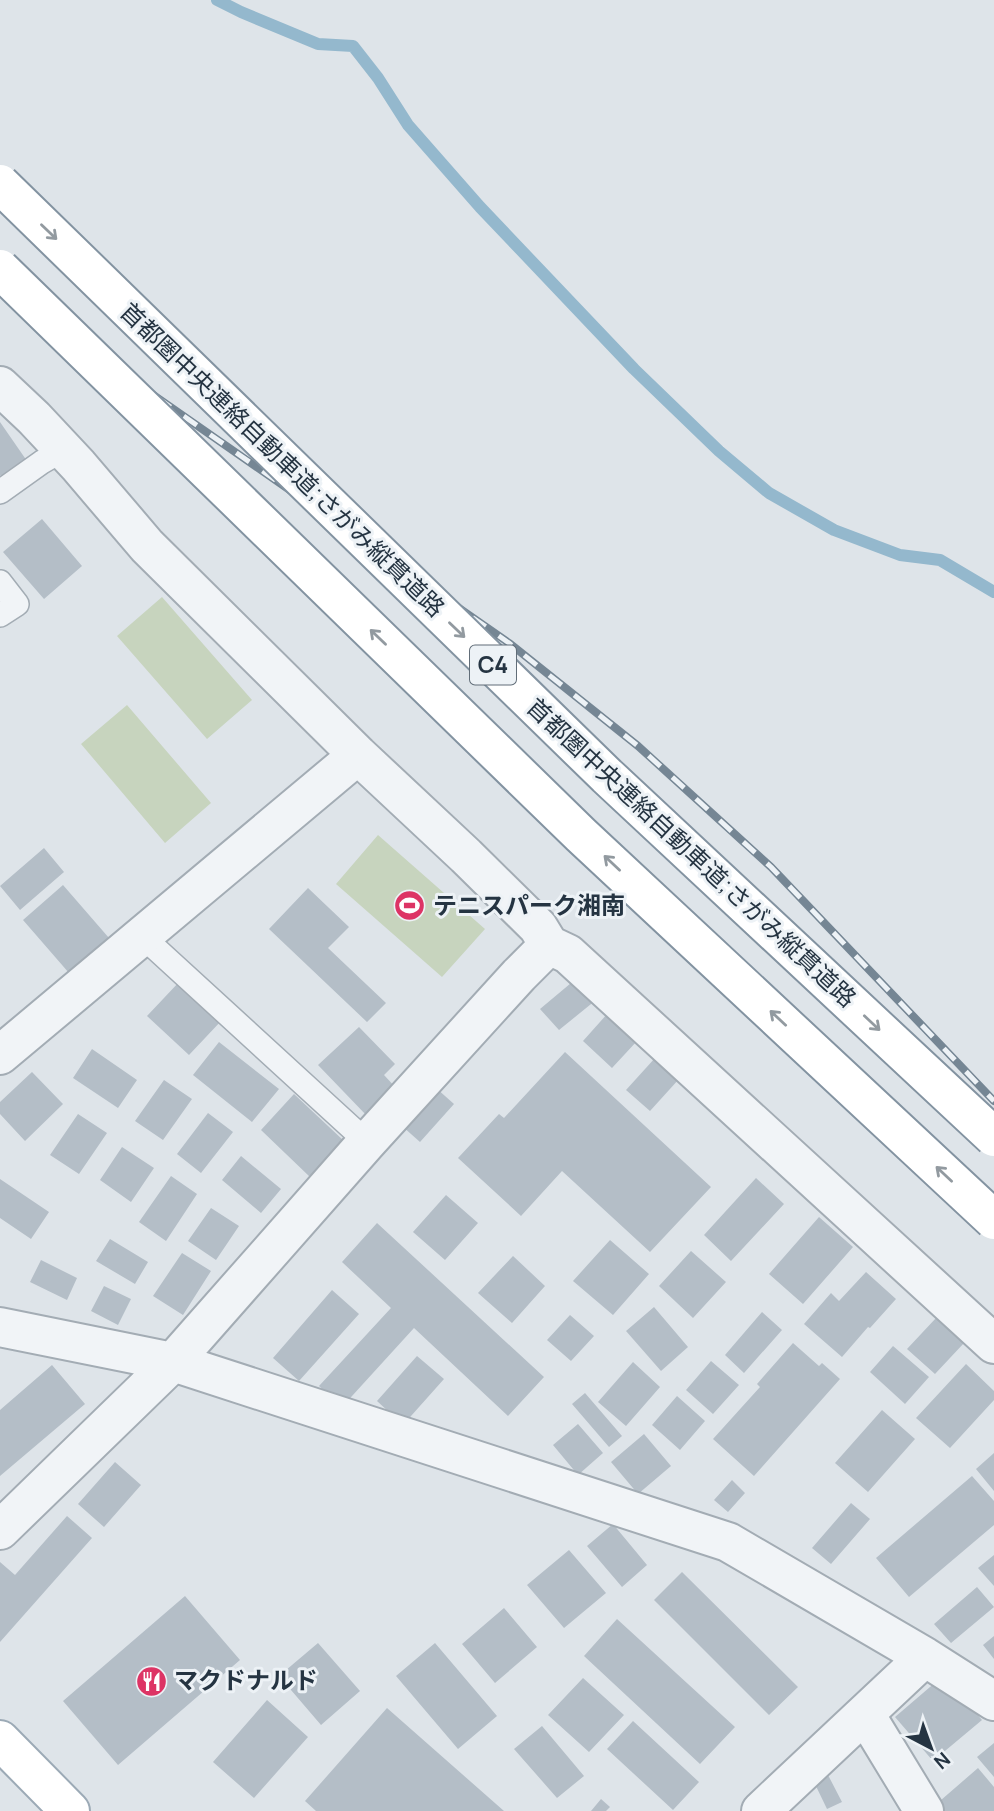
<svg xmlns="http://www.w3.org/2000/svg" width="994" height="1811" font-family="Manrope,'Noto Sans JP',sans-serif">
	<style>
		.green { fill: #c7d4be }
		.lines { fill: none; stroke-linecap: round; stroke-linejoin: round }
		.stream { stroke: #94b8cd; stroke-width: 12 }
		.building { fill: #b4bec7 }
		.lane-casing { stroke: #a3acb4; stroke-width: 26 }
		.street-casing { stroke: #a3acb4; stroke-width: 42 }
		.primary-casing { stroke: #9caab6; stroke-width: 42 }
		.lane { stroke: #f1f4f7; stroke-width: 23 }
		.street { stroke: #f1f4f7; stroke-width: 38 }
		.primary { stroke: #fff; stroke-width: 38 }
		.rail-casing { stroke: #758694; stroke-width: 8 }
		.rail { stroke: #edf2f6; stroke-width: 5; stroke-dasharray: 16; stroke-linecap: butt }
		.highway-bridge-casing { stroke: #8393a1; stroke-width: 42; stroke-linecap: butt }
		.highway-bridge { stroke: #fff; stroke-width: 38 }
		.oneway { stroke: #929aa0 }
		.labels { text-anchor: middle; stroke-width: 6; stroke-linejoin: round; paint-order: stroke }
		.shield { fill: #edf2f6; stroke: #616d78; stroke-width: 2 }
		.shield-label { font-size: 23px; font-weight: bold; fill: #253442 }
		.street-label { font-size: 24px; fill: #253442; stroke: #edf2f6 }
		.poi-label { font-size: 24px; font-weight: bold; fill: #253442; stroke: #edf2f6; text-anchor: start }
	</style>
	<rect width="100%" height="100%" fill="#dee4e9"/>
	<!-- green -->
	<path class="green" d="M162 597 252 700 207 739 117 636Z
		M127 705 211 803 165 843 81 744Z
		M378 835 485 929 442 977 336 884Z"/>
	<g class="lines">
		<!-- stream -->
		<path class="stream" d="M217 0 241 12 318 44 353 46 378 78 408 125 480 207 634 369 719 451 769 493 834 530 900 555 940 560 994 592"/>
	</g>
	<!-- building -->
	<path class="building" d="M0 422 27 461 3 479 0 475Z
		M42 519 82 566 44 599 3 552Z
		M44 848 64 872 20 910 0 886Z
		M63 885 109 938 69 973 23 920Z
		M308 888 349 927 328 948 386 1003 367 1022 269 929Z
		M577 978 596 1000 559 1030 540 1009Z
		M180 981 222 1020 189 1055 147 1016Z
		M608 1013 637 1041 612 1068 583 1041Z
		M359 1027 395 1064 384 1075 397 1089 368 1117 318 1065Z
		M219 1042 279 1089 252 1122 193 1075Z
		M92 1049 137 1080 118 1108 73 1078Z
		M565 1052 711 1187 650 1252 562 1171 521 1216 458 1158 499 1114 504 1118Z
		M655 1058 679 1079 650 1111 626 1090Z
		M32 1072 63 1104 25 1141 0 1114V1102Z
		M164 1080 192 1099 163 1140 135 1121Z
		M436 1088 454 1104 420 1142 402 1126Z
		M294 1094 344 1141 310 1177 261 1130Z
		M208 1113 233 1132 201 1173 177 1154Z
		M78 1114 107 1133 79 1174 50 1155Z
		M122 1147 154 1168 131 1202 100 1180Z
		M241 1156 281 1189 261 1213 222 1180Z
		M171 1176 197 1194 166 1241 139 1222Z
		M756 1178 784 1204 731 1261 704 1235Z
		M0 1179 49 1212 31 1239 0 1218Z
		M446 1195 478 1223 445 1260 413 1232Z
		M211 1208 239 1226 216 1260 188 1241Z
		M819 1217 853 1247 803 1304 769 1274Z
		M377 1223 544 1377 508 1416 414 1328 342 1407 319 1386 391 1308 342 1262Z
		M110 1239 148 1262 135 1284 96 1261Z
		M610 1240 649 1274 613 1315 573 1281Z
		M691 1251 726 1282 693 1318 659 1286Z
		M182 1253 211 1271 183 1315 153 1296Z
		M513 1256 545 1286 512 1323 478 1293Z
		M41 1260 77 1278 67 1300 30 1282Z
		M866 1272 896 1299 870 1328 868 1327 842 1357 804 1324 831 1293 839 1301Z
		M104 1286 131 1299 118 1325 91 1311Z
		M332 1290 359 1314 299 1381 273 1358Z
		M654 1307 688 1347 661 1371 626 1331Z
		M762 1312 782 1330 744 1373 725 1355Z
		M570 1315 594 1336 571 1361 547 1340Z
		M936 1318 964 1343 935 1374 907 1349Z
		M793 1343 819 1366 822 1363 840 1379 754 1476 713 1439 760 1387 757 1384Z
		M893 1346 929 1377 905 1404 870 1372Z
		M417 1356 444 1379 403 1425 377 1401Z
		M711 1361 739 1385 713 1414 686 1390Z
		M633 1362 660 1387 626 1426 598 1402Z
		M966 1364 994 1391V1400L950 1448 916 1418Z
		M52 1365 85 1404 0 1476V1410Z
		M585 1393 622 1436 609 1447 572 1404Z
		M677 1396 705 1421 680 1450 652 1425Z
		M882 1410 915 1439 868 1492 835 1463Z
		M578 1424 603 1453 578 1475 553 1445Z
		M644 1434 671 1466 638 1494 611 1462Z
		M994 1453V1491L976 1469Z
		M115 1462 141 1485 104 1527 78 1504Z
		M972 1476 994 1501V1525L909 1597 876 1558Z
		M732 1480 745 1493 728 1512 714 1500Z
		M851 1503 870 1519 831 1564 812 1548Z
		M67 1516 92 1538 0 1642V1562L15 1575Z
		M613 1524 647 1565 622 1587 587 1546Z
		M569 1550 606 1593 564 1628 527 1585Z
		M994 1555V1586L978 1568Z
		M682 1572 798 1687 769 1715 654 1600Z
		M977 1587 994 1607 951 1643 934 1624Z
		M185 1596 240 1660 118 1765 63 1701Z
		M504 1608 537 1647 495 1683 462 1644Z
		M617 1619 735 1727 700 1764 584 1656Z
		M994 1636V1659L983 1645Z
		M318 1643 360 1691 321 1725 279 1676Z
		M435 1643 497 1716 458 1749 396 1676Z
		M944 1675 982 1720 933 1761 895 1717Z
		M583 1678 624 1715 589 1752 548 1715Z
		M267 1700 308 1737 254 1798 213 1762Z
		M387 1708 504 1811H316L305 1801Z
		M633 1721 699 1782 673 1810 607 1749Z
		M542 1726 584 1776 557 1798 514 1749Z
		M994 1743V1777L977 1757Z
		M978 1768 994 1787V1811H936L933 1807Z
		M828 1775 842 1802 827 1809 814 1782Z
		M601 1799 610 1807 606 1811H591Z"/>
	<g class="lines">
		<defs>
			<path id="lane" d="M0 492 42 462 63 450
				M0 582 17 604 0 615
				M142 936 367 1142"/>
			<path id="street" d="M0 386 34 418 78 465 147 546 358 755 466 856 538 927 549 945
				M0 1055 358 755
				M0 1327 173 1362 728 1542 925 1657 994 1701
				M0 1530 173 1362 367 1142 519 975 549 945 568 954 994 1344
				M865 1714 924 1811
				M761 1811 925 1657"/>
			<path id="primary" d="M0 1740 70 1811"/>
		</defs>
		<!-- lane casing -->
		<use href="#lane" class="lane-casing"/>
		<!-- street casing -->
		<use href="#street" class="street-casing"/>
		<!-- primary casing -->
		<use href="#primary" class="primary-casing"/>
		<!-- lane -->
		<use href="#lane" class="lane"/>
		<!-- street -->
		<use href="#street" class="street"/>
		<!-- primary -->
		<use href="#primary" class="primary"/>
		<defs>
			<path id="rail" d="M0 288 509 643 638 746 771 867 994 1101"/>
		</defs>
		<!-- rail casing -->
		<use href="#rail" class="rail-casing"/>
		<!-- rail -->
		<use href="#rail" class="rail"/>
		<defs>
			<path id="highway-bridge" d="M0 184 607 776 994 1137
				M0 269 581 835 994 1220"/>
		</defs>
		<!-- highway-bridge casing -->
		<use href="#highway-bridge" class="highway-bridge-casing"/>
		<!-- highway-bridge -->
		<use href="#highway-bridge" class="highway-bridge"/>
	</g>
	<!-- one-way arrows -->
	<defs><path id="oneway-shaft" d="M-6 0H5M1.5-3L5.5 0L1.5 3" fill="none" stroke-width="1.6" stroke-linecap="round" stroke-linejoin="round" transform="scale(1.75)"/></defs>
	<g class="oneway">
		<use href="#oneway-shaft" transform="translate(49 232) rotate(44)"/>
		<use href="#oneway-shaft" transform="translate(457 630) rotate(44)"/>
		<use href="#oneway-shaft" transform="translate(378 637) rotate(-136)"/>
		<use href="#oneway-shaft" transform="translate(612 863) rotate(-137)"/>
		<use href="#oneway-shaft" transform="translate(778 1018) rotate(-137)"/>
		<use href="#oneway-shaft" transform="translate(872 1023) rotate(43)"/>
		<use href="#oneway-shaft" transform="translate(944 1174) rotate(-137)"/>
	</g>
	<!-- icons -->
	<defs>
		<symbol id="stadium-disc" viewBox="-11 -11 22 22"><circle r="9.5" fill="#dd3465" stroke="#edf2f6"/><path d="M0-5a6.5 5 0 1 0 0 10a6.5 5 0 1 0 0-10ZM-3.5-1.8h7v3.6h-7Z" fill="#fff"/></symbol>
		<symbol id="restaurant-disc" viewBox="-11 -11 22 22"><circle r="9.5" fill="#dd3465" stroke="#edf2f6"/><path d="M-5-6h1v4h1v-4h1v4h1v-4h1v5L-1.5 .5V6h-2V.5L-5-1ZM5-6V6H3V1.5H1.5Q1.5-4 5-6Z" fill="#fff"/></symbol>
	</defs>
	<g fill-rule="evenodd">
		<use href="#stadium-disc" x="392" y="888" width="35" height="35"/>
		<use href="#restaurant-disc" x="134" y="1664" width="35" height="35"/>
	</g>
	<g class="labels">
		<!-- shield labels -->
		<rect class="shield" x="470" y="645.5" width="46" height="39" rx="5"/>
		<g class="shield-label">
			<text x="493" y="673">C4</text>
		</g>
		<!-- street labels -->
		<g class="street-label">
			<text transform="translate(282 460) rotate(44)" y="8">首都圏中央連絡自動車道;さがみ縦貫道路</text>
			<text transform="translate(691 853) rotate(43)" y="8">首都圏中央連絡自動車道;さがみ縦貫道路</text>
		</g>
		<!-- poi labels -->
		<g class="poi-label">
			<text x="433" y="914">テニスパーク湘南</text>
			<text x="174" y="1689">マクドナルド</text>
		</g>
	</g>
	<!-- north arrow -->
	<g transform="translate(931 1748) rotate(139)" stroke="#edf2f6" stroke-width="5" paint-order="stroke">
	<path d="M0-5L12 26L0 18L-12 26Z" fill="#253442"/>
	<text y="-10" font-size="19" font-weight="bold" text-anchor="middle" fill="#253442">N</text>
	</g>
</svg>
